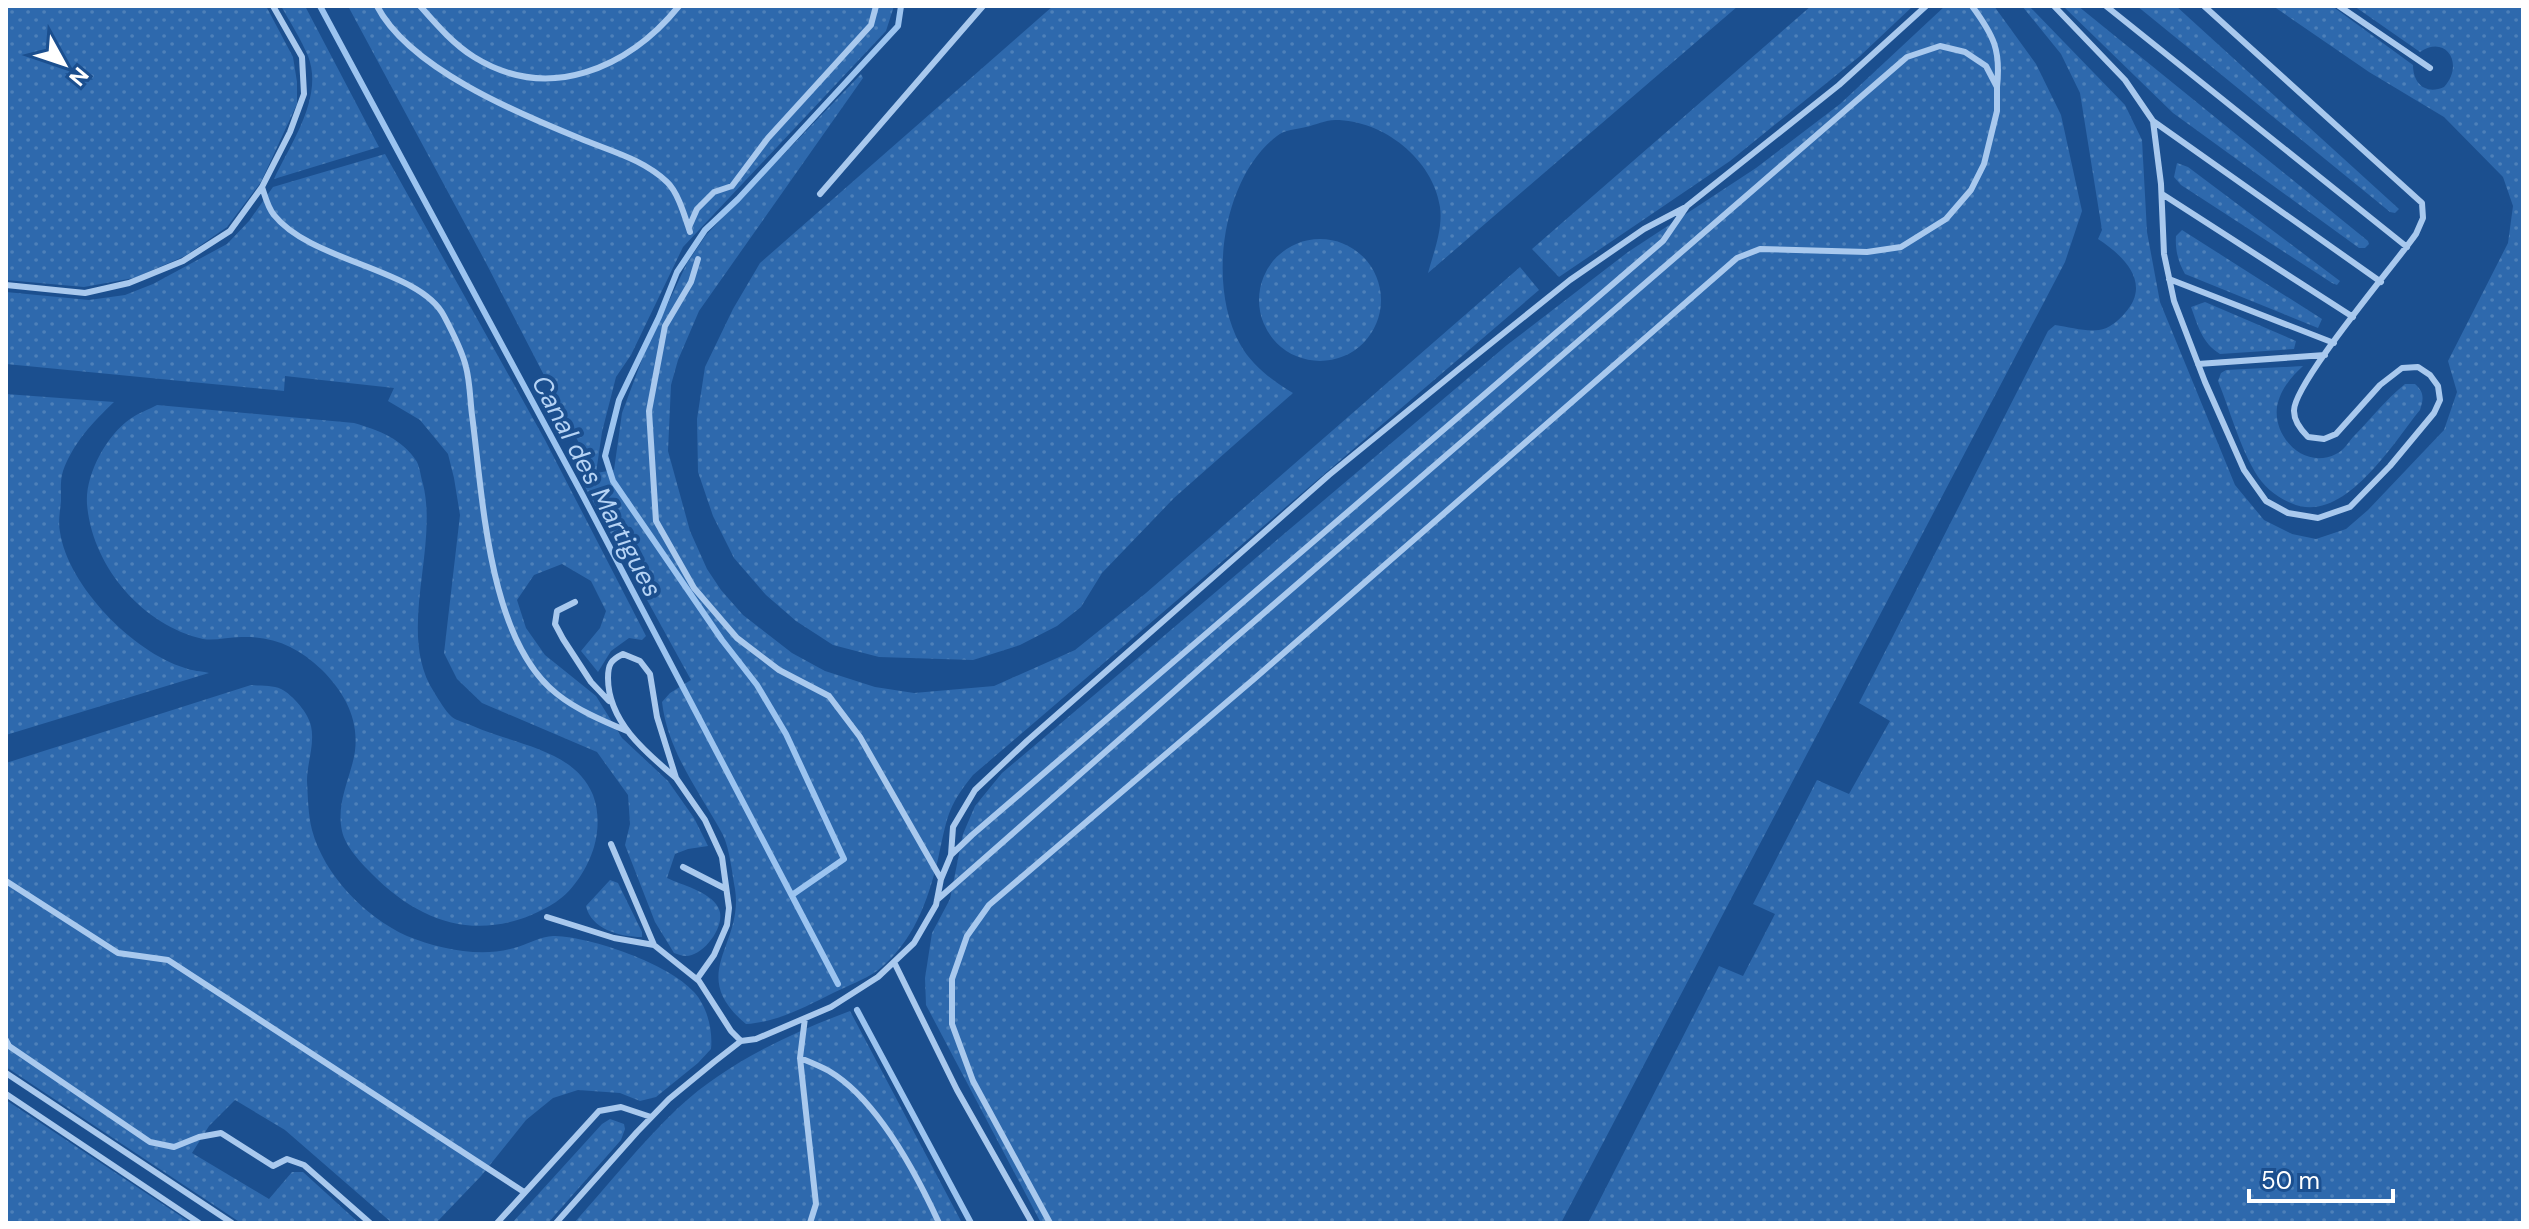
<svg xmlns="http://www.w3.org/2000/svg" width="2529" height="1229" font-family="'DM Sans',sans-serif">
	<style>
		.grass { fill: url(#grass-dots) }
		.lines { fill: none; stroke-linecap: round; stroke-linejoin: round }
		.stream { stroke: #9cc4f0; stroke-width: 6 }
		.lane { stroke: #a9c9ee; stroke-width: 6 }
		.labels { text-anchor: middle; stroke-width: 8; stroke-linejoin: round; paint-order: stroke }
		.water-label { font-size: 26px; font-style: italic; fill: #b5d3f5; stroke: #1b4f8f }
	</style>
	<defs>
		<pattern id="grass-dots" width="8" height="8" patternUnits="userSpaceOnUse" patternTransform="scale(2)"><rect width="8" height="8" fill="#2e69ad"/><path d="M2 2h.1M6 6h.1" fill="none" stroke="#4d80b9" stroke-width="1.8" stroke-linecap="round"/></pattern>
	</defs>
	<rect width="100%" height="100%" fill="#1b4f8f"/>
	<!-- grass -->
	<path class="grass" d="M6 6H266L293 57 297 82V104L261 182 227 227 185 256 134 278 84 287 6 280Z
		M281 6H305L379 147 274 179C291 143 324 97 308 56 301 39 290 22 281 6Z
		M348 6H894L886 31 683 247 631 355 616 377 602 432 596 473 614 470 622 413 644 354 687 263 706 235 861 74 863 78 699 311 678 360 671 385 668 451 690 531 707 569 721 590 743 615 792 653 825 671 875 687 914 693 994 686 1075 650 1146 593 1520 267 1539 290 973 775C946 808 947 820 938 859 928 901 913 943 877 971 864 980 847 986 833 993 805 1007 778 1022 746 1024 686 974 744 946 735 889 732 873 730 850 723 835 700 792 668 753 662 702L670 693 691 680 579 476 595 474 485 261Z
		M1053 6H1738L1428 273C1434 251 1443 229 1440 207 1433 159 1383 120 1335 120 1326 120 1315 125 1306 127 1297 129 1284 130 1277 136 1222 178 1207 285 1240 344 1252 366 1273 381 1293 393L1174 498 1102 573 1081 607 1057 626 1020 645 973 660 879 657 833 645 796 621 766 595 734 558 713 516 698 472 697 419 705 367 733 309 760 263Z
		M1811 6H1913L1860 56 1730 161 1559 277 1532 249Z
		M1945 6H1994L2036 64 2061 115 2082 211 2065 262 1561 1223H1041L926 1005 925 978 932 933 950 899 963 834 975 806 1002 773 1507 345 1628 252 1756 168 1840 104Z
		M2022 6H2029L2125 105 2142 140 2147 232 2160 302 2235 485 2264 520 2292 534 2316 539 2346 529 2368 510 2444 430 2457 392 2448 361 2508 243 2513 206 2503 177 2444 117 2369 72 2273 6H2332L2413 65C2413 84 2426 95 2444 87 2465 64 2446 34 2420 52L2354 6H2523V1223H1588L1719 966 1743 976 1775 914 1753 904 1817 780 1849 794 1890 721 1859 703 2048 331 2055 325C2069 327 2086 332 2099 330 2109 329 2119 320 2125 313 2152 283 2124 256 2098 239L2102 230 2080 93 2061 54Z
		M2063 6H2078L2368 241 2369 244 2365 248H2359L2173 113Z
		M2137 6H2176L2399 209 2395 213 2390 212Z
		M385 154 545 440 646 636 642 640 629 638 611 651 598 672 581 651 600 628 606 611 591 581 562 564 534 575 517 600 526 628 545 655 596 696 622 738 668 781 694 818 708 846 688 849 675 854 667 878C682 885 710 892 718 907 728 924 704 956 686 956 682 956 678 954 674 953L655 922 625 845 630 824 628 795 597 752 482 703 457 679 444 653 460 515 454 478 448 454 420 420 388 401 394 388 285 376 284 391 6 364V292L89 300 125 295 153 284 227 244 249 221 273 187Z
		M2177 163 2188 167 2340 281 2337 285 2332 283 2181 185 2174 177Z
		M2182 230 2322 319 2318 328 2185 274C2178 262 2175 249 2176 236Z
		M1259 300a61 61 0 1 1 122 0a61 61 0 1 1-122 0Z
		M2205 302 2296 341 2294 349 2220 354C2202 343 2198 326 2191 307Z
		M2303 366C2291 377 2280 390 2277 407 2273 438 2305 470 2336 454 2343 451 2348 443 2353 437 2370 420 2386 399 2405 384H2415C2424 392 2424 398 2420 410 2393 443 2343 527 2291 503 2276 497 2263 486 2255 472 2239 445 2230 410 2218 381L2221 373 2226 370Z
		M6 394 114 402C93 422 73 443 63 471 60 480 61 492 61 501 60 511 58 523 60 532 68 586 133 652 185 668 192 671 201 671 209 673L6 735Z
		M157 405 354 423C378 430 403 439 417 462 420 468 421 478 423 484 439 549 396 633 434 692 439 700 445 711 452 717 457 721 467 723 473 726 515 745 574 749 593 795 599 811 599 830 594 847 588 867 574 890 556 902 489 944 425 928 372 874 361 863 345 846 342 831 337 807 346 787 352 765 363 727 348 696 322 670 298 647 274 636 241 637 228 637 215 641 203 639 142 625 92 566 87 504 85 475 106 436 130 419 138 413 148 410 157 405Z
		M251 685C261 686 273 685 281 689 293 695 309 714 311 726 315 744 307 763 307 781 308 798 308 814 312 830 324 875 365 917 407 936 439 949 481 958 514 948 526 945 543 935 555 936 592 937 669 964 694 992 707 1006 713 1030 711 1049L698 1063 656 1097 640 1101 620 1093 578 1090 553 1098 526 1120 481 1176 436 1223H392L285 1130 235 1100 209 1126 192 1153 269 1199 292 1172H303L359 1223H241L6 1067V763Z
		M610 880 618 883 642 932V937C620 937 591 929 586 906Z
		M850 1011 962 1223H574C608 1185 641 1143 678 1108 726 1063 789 1034 850 1011Z
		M6 1100 191 1223H6Z
		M610 1119 624 1124 625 1129 621 1140 548 1223H512L602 1124Z"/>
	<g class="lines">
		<!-- stream -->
		<path class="stream" d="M320 6 582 494 838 984
			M792 895 844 859 786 734 757 685 722 640 613 481 605 456 619 400 659 317 677 272 705 230 738 199 898 26 901 6
			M857 1010 971 1223"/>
		<!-- lane -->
		<path class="lane" d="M377 6C409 68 517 113 579 138 610 151 643 159 667 182 678 192 685 217 690 232
			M420 6C436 24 453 44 474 57 548 103 628 69 679 6
			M1972 6C1994 36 2001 50 1997 87
			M2054 6 2125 80 2153 121 2161 184 2164 254 2174 301 2205 382 2244 470 2266 501 2288 513 2318 518 2350 507 2390 466 2434 413 2440 400 2438 386 2430 375 2418 367 2402 368 2380 385 2336 434 2324 439 2308 437C2301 430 2294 421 2294 411 2293 384 2395 264 2416 234L2423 218 2422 203 2204 6
			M2106 6 2407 247
			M2339 6 2430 68
			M2153 121 2381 282
			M262 187C265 196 268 208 274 215 311 262 420 269 444 316 452 331 462 350 466 367 470 382 470 399 472 415 483 497 488 640 557 694 577 710 603 721 627 731
			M820 194 983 6
			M2162 194 2353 317
			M689 227 697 209 714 192 732 186 768 138 871 25 876 6
			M698 259 691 282 665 326 649 411 656 521 694 588 737 638 779 670 829 696 860 737 941 879
			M2169 279 2334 343
			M6 285 85 293 129 283 183 261 230 231 262 187 290 132 304 94 302 57 273 6
			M2198 364 2325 355
			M575 602 557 611 555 624 563 639 591 682 609 701
			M676 778C645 752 608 721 608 678 608 664 611 660 623 654L640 661 650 674 657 717 676 778 705 820 722 857 729 908 727 925 714 955 697 979
			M951 855 953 827 975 790 1027 741 1329 475 1459 369 1570 280 1644 229 1684 208
			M683 867 726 889
			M6 881 118 953 168 960 524 1192
			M937 900 1228 644 1907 57 1940 46 1965 52 1986 66 1997 87V111L1984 164 1971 190 1946 219 1901 247 1867 252 1760 249 1737 258 1254 679 989 905 967 936 952 979V1024L973 1081 1050 1223
			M547 917 614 938 654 945 611 844
			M654 945 699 981 731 1031 741 1041
			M894 962 957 1090 1032 1223
			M805 1018 800 1058 816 1204 810 1223
			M6 1040 9 1046 150 1142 174 1147 199 1137 221 1133 273 1166 287 1159 304 1165 370 1223
			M800 1058C810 1062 820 1066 829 1071 878 1100 916 1173 939 1223
			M6 1073 232 1223
			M6 1094 199 1223
			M497 1223 599 1111 621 1107 651 1117
			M556 1223 637 1132 669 1099 714 1062 741 1041 756 1039 831 1007 878 977 914 943 936 905 941 879 951 855 972 835 1663 241 1687 206 1839 85 1926 6"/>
	</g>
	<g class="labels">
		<!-- water labels -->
		<g class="water-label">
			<text transform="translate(597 486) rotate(62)" y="9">Canal des Martigues</text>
		</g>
	</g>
	<!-- border -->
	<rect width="2529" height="1229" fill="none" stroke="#ffffff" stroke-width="16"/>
	<!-- north arrow -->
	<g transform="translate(64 64) rotate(130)" stroke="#1b4f8f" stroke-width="6" paint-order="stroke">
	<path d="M0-6L14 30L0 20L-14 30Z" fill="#ffffff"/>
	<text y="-12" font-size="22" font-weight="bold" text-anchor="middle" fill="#ffffff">N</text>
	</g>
	<!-- scale -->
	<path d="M2249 1189v12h144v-12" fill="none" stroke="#ffffff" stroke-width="4"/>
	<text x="2261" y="1189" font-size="24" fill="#ffffff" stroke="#1b4f8f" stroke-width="6" paint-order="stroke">50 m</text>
</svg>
